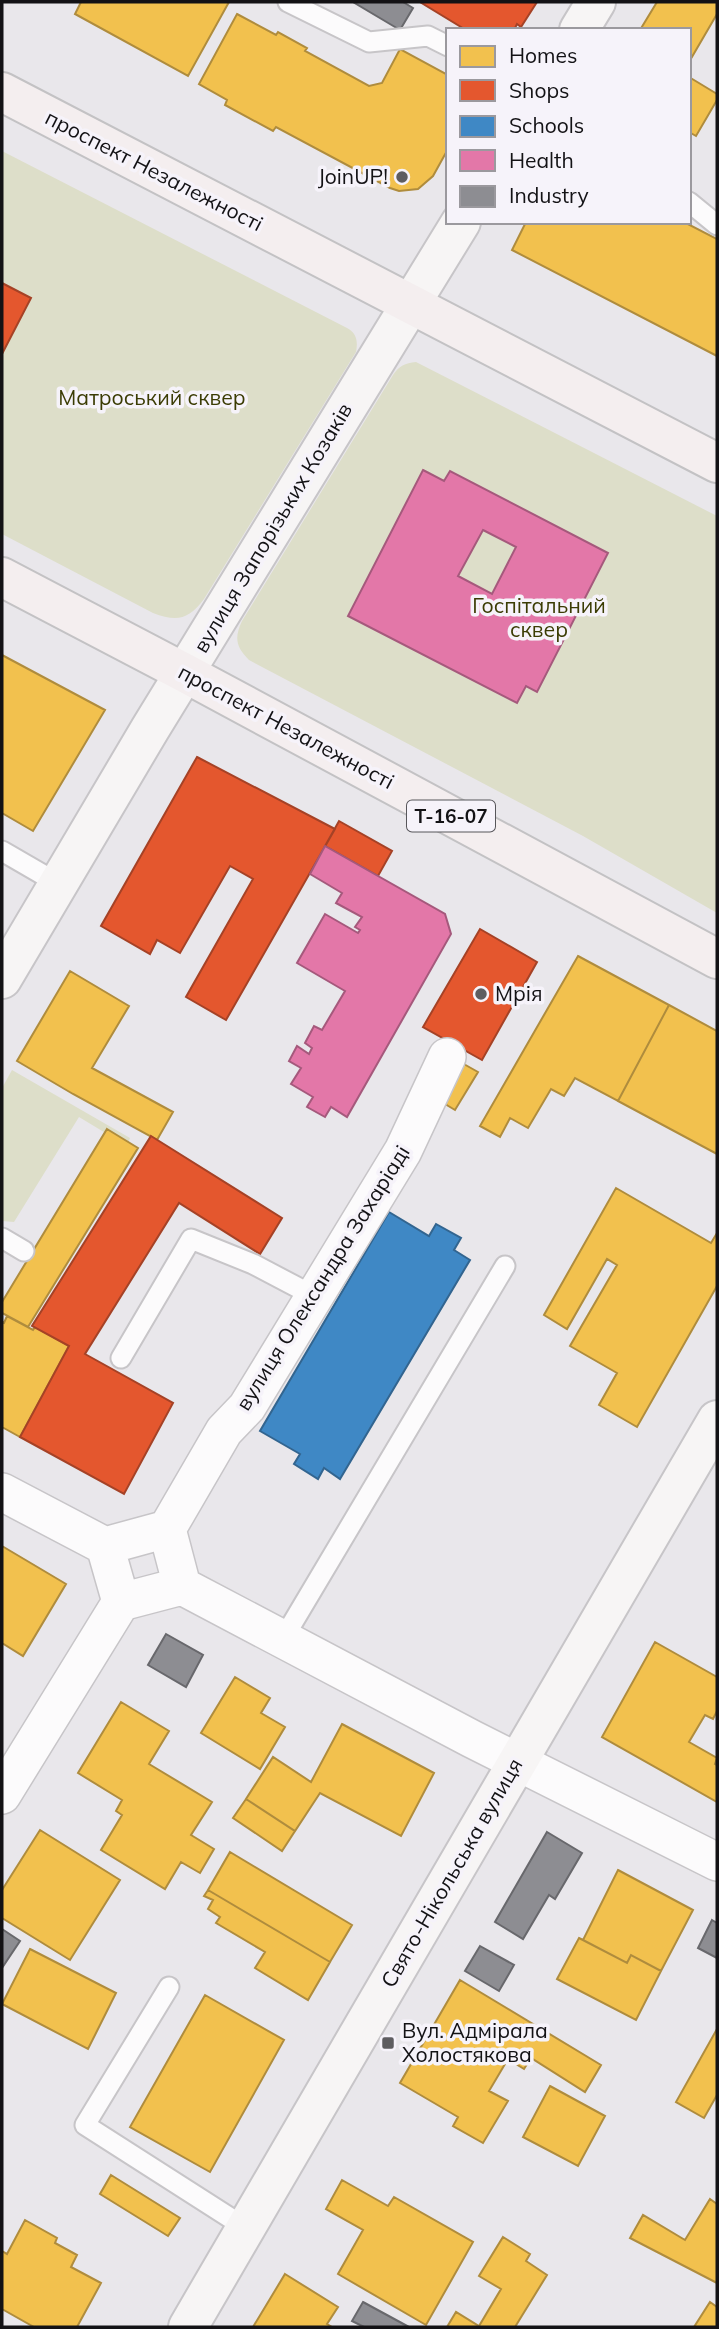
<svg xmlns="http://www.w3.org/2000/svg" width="719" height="2329" font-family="Mulish,sans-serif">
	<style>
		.green { fill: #dddec9 }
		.homes { fill: #f2c14e; stroke: #af8c3d; stroke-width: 2 }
		.shops { fill: #e4572e; stroke: #a54226; stroke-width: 2 }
		.schools { fill: #3f88c5; stroke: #326590; stroke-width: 2 }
		.health { fill: #e377a8; stroke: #a5597c; stroke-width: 2; fill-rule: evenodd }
		.industry { fill: #8d8d92; stroke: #68686c; stroke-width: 2 }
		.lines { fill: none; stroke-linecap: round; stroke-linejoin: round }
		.service-casing { stroke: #c7c5c8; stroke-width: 23 }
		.minor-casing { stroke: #c7c5c8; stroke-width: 40 }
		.secondary-casing { stroke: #c7c5c8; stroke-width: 42 }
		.primary-casing { stroke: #c3c2c4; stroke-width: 42 }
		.service { stroke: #fcfbfc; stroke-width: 19 }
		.minor { stroke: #fcfbfc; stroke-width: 37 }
		.secondary { stroke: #f7f5f5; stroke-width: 38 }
		.primary { stroke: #f4eeef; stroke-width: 38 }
		.poi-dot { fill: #5e5d60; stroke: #f6f3fa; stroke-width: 2.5 }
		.labels { text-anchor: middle; stroke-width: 7; stroke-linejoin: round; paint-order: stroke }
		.shield { fill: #f6f3fa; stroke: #57565a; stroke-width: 2 }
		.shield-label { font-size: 19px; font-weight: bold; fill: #131215 }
		.street-label { font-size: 21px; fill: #131215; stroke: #f6f3fa }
		.poi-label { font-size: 21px; fill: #131215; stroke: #f6f3fa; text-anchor: start }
		.park-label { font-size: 21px; fill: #3b3c04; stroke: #f6f3fa }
	</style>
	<rect width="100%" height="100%" fill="#e9e7eb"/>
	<!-- green -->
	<path class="green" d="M2 151 347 328C357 333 358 342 356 352L204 599C188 620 177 622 153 613L2 534Z
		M416 362 717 516V913L583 836 249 660C236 647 234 638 242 621L393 375C399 366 405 363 416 362Z
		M12 1070 130 1138 127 1146 79 1117 14 1222 2 1221V1088Z"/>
	<!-- homes -->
	<path class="homes" d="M81 2H229L188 76 75 14Z
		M657 2H717V14L689 62V30H640Z
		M237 14 276 35 278 32 307 48 305 51 369 86 382 83 400 49 448 75V149L433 176 418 189 399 191 390 188 276 127 273 131 225 105 227 100 199 84Z
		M689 77 717 94V100L696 136 689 132Z
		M526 222H684L717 239V356L512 250Z
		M2 655 105 710 33 831 2 813Z
		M578 956 669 1005 618 1101 575 1078 564 1096 551 1089 528 1128 510 1118 500 1137 480 1126Z
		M70 971 129 1006 92 1068 173 1112 157 1140 73 1094 17 1061Z
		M669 1005 717 1031V1154L618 1101Z
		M462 1063 478 1072 455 1110 440 1101Z
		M107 1129 138 1148 28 1327 2 1313V1302Z
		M616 1188 711 1243 717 1233V1286L637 1427 599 1405 617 1373 570 1346 617 1265 607 1259 567 1329 544 1315Z
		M7 1316 33 1330 35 1327 69 1346 20 1437 2 1427V1322L4 1323Z
		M2 1546 66 1584 23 1656 2 1643Z
		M655 1642 717 1677V1711L713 1719 705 1715 689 1742 717 1758 715 1764 717 1765V1802L602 1737Z
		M235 1677 270 1698 261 1713 285 1727 260 1769 201 1733Z
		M121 1702 169 1731 149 1764 212 1802 191 1835 214 1849 200 1873 181 1862 165 1889 101 1850 122 1815 116 1811 122 1800 78 1773Z
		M342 1724 434 1773 401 1836 320 1793 295 1831 246 1799 273 1757 311 1782Z
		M246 1799 295 1831 282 1851 233 1818Z
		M40 1830 120 1880 70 1960 2 1918V1890Z
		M230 1852 352 1925 330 1962 208 1890Z
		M618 1870 693 1910 661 1971 631 1955 627 1963 583 1940Z
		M208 1890 330 1962 308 2000 255 1968 265 1952 216 1923 220 1917 208 1909 213 1900 204 1896Z
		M579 1938 627 1963 631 1955 661 1971 636 2020 557 1979Z
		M30 1949 116 1993 88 2049 2 2004Z
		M460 1980 601 2065 585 2092 531 2058 524 2069 508 2059 489 2091 508 2101 483 2143 453 2126 458 2117 400 2083Z
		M205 1995 284 2040 210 2172 130 2127Z
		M717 2029V2095L704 2118 676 2102Z
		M550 2086 605 2116 578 2166 523 2137Z
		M111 2175 180 2218 168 2236 100 2194Z
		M342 2180 388 2206 394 2197 473 2242 426 2325 338 2274 363 2230 326 2209Z
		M710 2199 717 2204V2283L630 2238 643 2215 685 2240Z
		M25 2220 57 2238 55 2243 77 2255 71 2267 101 2283 77 2327H34L2 2309V2251L7 2254Z
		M503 2237 530 2254 526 2261 547 2275 515 2327H447L456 2312 479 2326 501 2289 479 2276Z
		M285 2274 338 2307 327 2324 332 2327H253Z
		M710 2302 717 2307V2327H694Z"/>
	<!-- shops -->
	<path class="shops" d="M420 2H537L521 27 517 24 514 30H466Z
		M2 283 31 298 2 354Z
		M197 757 335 829 226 1020 186 997 253 879 230 866 180 953 157 940 150 954 101 926Z
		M339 821 392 851 378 876 325 846Z
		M480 929 537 962 482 1060 423 1027Z
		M151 1136 282 1218 260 1254 179 1203 85 1354 173 1403 124 1494 20 1437 69 1346 32 1326Z"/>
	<!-- schools -->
	<path class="schools" d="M389 1212 429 1236 436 1224 461 1238 454 1250 470 1260 340 1479 324 1468 318 1479 294 1464 300 1454 260 1431Z"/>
	<!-- health -->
	<path class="health" d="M423 470 444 481 450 471 608 553 537 692 526 686 517 703 348 616ZM483 530 516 547 492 594 458 576Z
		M325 846 445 914 451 934 347 1117 331 1107 325 1117 307 1107 313 1097 291 1084 301 1068 289 1061 297 1046 309 1054 312 1048 305 1043 314 1026 322 1030 345 991 297 963 325 914 358 933 360 930 355 927 362 917 336 903 342 893 310 874Z"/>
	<!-- industry -->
	<path class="industry" d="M353 2H403L413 8 400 30Z
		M166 1634 203 1655 186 1687 148 1665Z
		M547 1832 582 1853 555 1899 549 1895 523 1939 495 1922Z
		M712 1920 717 1923V1958L698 1948Z
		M2 1929 20 1941 2 1968Z
		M480 1946 514 1965 499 1991 465 1971Z
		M363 2302 409 2327H364L352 2321Z"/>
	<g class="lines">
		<defs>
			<path id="service" d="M288 2 369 42 428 36 448 46
				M689 202 717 225
				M2 851 59 884
				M2 1238 24 1251
				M121 1358 191 1239 253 1264 314 1296
				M283 1639 505 1266
				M169 1987 85 2125 246 2228"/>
			<path id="minor" d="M2 1492 105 1546
				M167 1529 224 1431 247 1407 403 1151 447 1057
				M167 1529 182 1586 121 1602 105 1546Z
				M182 1586 472 1739 717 1862
				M2 1795 121 1602"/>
			<path id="secondary" d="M579 30 596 2
				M2 979 150 729 461 222
				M188 2327 717 1420"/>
			<path id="primary" d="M2 92 717 463
				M2 577 185 673 717 959"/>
		</defs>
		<!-- service casing -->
		<use href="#service" class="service-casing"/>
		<!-- minor casing -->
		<use href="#minor" class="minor-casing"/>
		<!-- secondary casing -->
		<use href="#secondary" class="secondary-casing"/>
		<!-- primary casing -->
		<use href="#primary" class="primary-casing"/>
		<!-- service -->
		<use href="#service" class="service"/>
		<!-- minor -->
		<use href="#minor" class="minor"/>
		<!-- secondary -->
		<use href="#secondary" class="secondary"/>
		<!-- primary -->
		<use href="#primary" class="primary"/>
	</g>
	<!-- markers -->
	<g class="poi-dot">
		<circle cx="402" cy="177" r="7"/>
		<circle cx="481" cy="994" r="7"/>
		<rect x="381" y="2036" width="14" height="14" rx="3.5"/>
	</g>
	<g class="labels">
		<!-- shield labels -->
		<rect class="shield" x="407" y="800.5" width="88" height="31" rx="5"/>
		<g class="shield-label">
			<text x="451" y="823">Т-16-07</text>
		</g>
		<!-- street labels -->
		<g class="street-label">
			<text transform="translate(154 171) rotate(27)" y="7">проспект Незалежності</text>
			<text transform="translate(273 528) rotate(-59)" y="7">вулиця Запорізьких Козаків</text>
			<text transform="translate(286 727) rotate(28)" y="7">проспект Незалежності</text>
			<text transform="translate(323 1278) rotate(-58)" y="7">вулиця Олександра Захаріаді</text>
			<text transform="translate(452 1873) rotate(-60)" y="7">Свято-Нікольська вулиця</text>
		</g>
		<!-- poi labels -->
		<g class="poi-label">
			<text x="388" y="184" text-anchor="end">JoinUP!</text>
			<text x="495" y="1001">Мрія</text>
			<text x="402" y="2038">Вул. Адмірала<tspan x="402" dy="24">Холостякова</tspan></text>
		</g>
		<!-- park labels -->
		<g class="park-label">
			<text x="152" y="405">Матроський сквер</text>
			<text x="539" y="613">Госпітальний<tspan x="539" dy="24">сквер</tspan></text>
		</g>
	</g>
	<!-- border -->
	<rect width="719" height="2329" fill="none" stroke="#131215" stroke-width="7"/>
	<!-- legend -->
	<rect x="446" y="28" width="245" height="196" fill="#f6f3fa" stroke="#9b999e" stroke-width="2"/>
	<rect x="460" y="46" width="35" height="21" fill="#f2c14e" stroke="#9b999e" stroke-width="2"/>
	<text x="509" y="63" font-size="21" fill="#131215">Homes</text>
	<rect x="460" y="80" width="35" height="21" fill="#e4572e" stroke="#9b999e" stroke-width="2"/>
	<text x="509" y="98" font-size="21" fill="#131215">Shops</text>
	<rect x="460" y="116" width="35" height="21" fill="#3f88c5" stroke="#9b999e" stroke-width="2"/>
	<text x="509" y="133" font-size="21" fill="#131215">Schools</text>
	<rect x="460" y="150" width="35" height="21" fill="#e377a8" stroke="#9b999e" stroke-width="2"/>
	<text x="509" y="168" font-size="21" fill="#131215">Health</text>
	<rect x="460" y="186" width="35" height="21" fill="#8d8d92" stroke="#9b999e" stroke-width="2"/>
	<text x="509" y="203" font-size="21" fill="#131215">Industry</text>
</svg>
